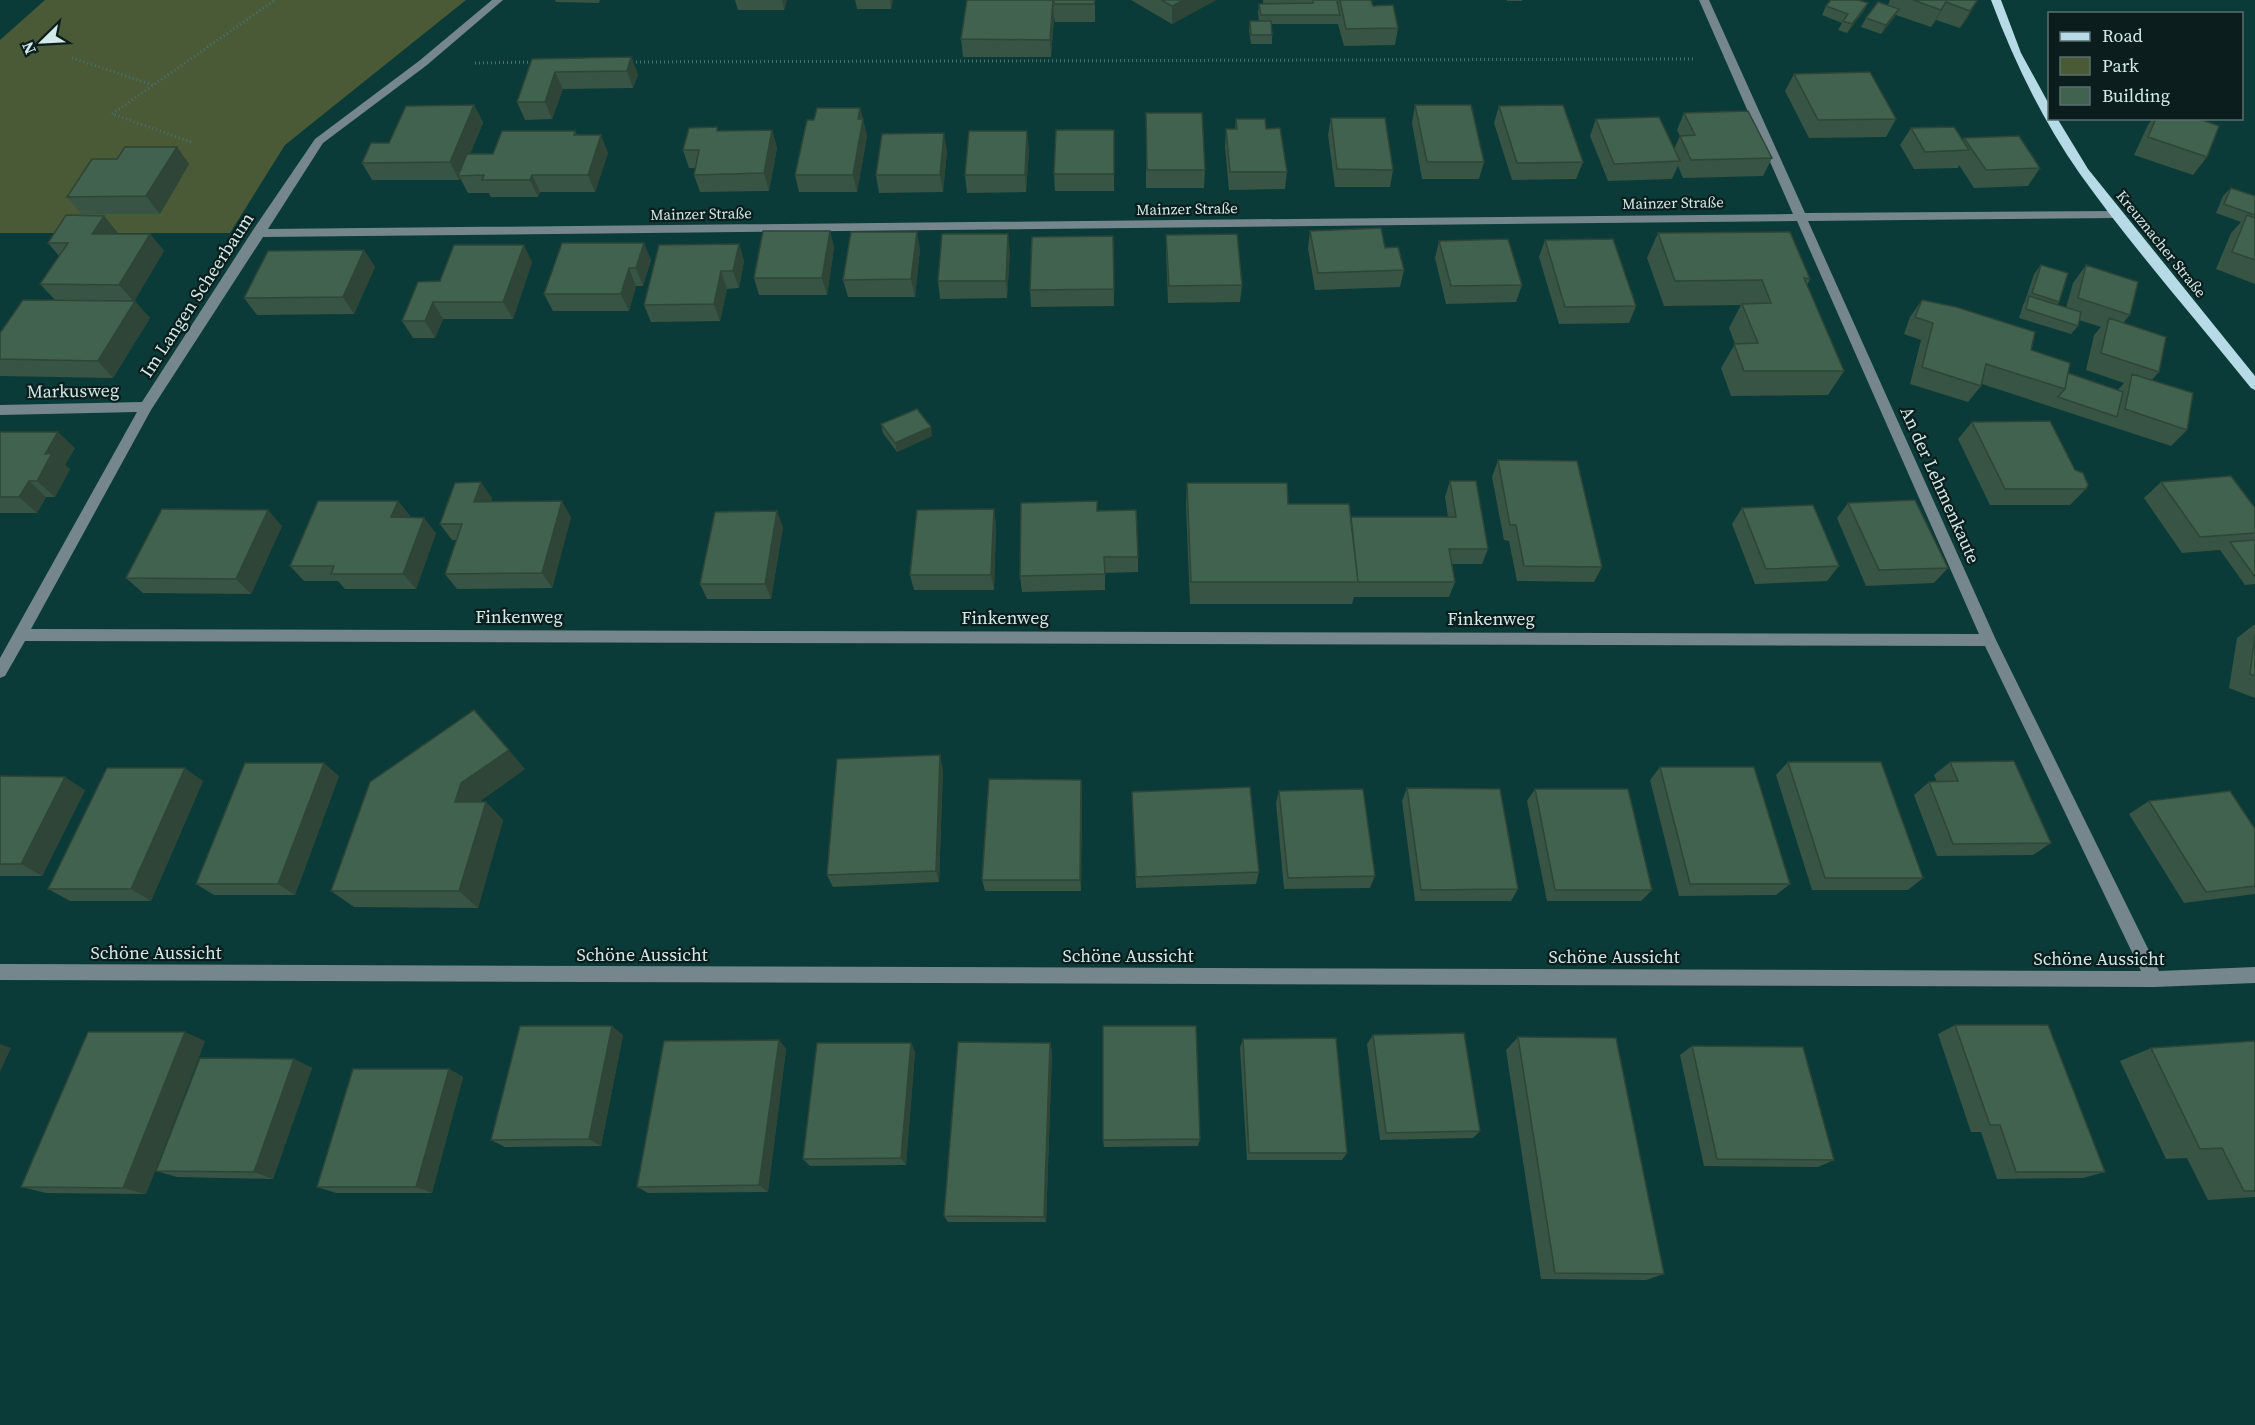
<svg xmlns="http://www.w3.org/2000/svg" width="2255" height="1425" font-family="'Source Serif 4',serif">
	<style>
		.green { fill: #4a5936 }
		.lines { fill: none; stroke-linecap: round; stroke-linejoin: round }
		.path { stroke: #4a7370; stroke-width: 3; stroke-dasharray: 1 3; stroke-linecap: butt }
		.minor { fill: #75878d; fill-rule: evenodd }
		.major { fill: #b6dbe7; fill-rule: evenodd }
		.wall { fill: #385444 }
		.shaded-wall { fill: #2e4537 }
		.building { fill: #41624f; stroke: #2e4537; stroke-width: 1.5 }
		.labels { text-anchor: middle; stroke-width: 4.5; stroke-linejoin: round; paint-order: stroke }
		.far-street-label { font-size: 15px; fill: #d3eae8; stroke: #0b1e1d }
		.street-label { font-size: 18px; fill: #d3eae8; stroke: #0b1e1d }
	</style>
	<rect width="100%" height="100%" fill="#0a3b38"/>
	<!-- green -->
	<path class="green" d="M45 0H466L285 145 230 233H0V40Z"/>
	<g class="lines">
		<!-- path -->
		<path class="path" d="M72 58 153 85
			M628 62 1694 59
			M475 63 536 62
			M191 142 112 114 275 0"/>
		<!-- minor -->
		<path class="minor" d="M492 0H503L427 65 323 143 268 229 1793 214 1699 0H1709L1805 213 2121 211V217L2117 218 1808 221 1996 640 2159 971 2255 967V983L2154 987 0 980V964L2141 971 1985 646 25 641 5 676 0 678V658L137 412 0 415V405L142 402 253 230 315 139 419 61ZM1797 221 1979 634 31 629 151 410 263 237Z"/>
		<!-- major -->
		<path class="major" d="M1991 0H2001L2021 53 2050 106V118H2057L2088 169 2255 376V390L2251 388C2194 317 2133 248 2080 174 2042 120 2014 61 1991 0Z"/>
	</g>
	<!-- wall -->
	<path class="wall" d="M555 0H600L599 3 556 2Z
		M735 0H787L784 10H738Z
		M855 0H893L891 9H857Z
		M967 0H1095V22H1055L1054 17 1051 57H963L961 39Z
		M1131 0H1216L1172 24Z
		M1263 0H1371L1373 6 1398 28 1395 45 1344 46 1338 24H1271L1272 35V44H1251L1249 30 1250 21H1259L1258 13 1259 4H1263Z
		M1507 0H1522V1H1507Z
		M1890 0H1974L1977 1 1960 28 1936 20 1931 27 1896 15 1881 34 1861 27 1866 18 1888 5Z
		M1868 3 1863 12 1847 33 1838 30 1842 23 1822 15 1826 6Z
		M631 57 638 75 633 88 563 89 552 119 525 120 517 102 532 59Z
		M1794 74 1896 119 1886 137 1809 138 1785 91Z
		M474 105 483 123 470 154H493L575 131 577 135 608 153 595 192H540L538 197H491L489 193H468L460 178 459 180H372L362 163 389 143Z
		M1415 105 1484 162 1479 179H1422L1412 123Z
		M1499 106 1583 162 1576 179 1512 180 1494 123Z
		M860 108 867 136 857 192H799L795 175 814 120Z
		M1146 113 1205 170 1204 188H1146Z
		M1684 113 1772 158 1763 176 1683 178 1678 166 1672 179 1608 181 1590 136 1596 119 1674 149 1680 136 1677 130Z
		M1331 118 1393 170 1390 187H1335L1328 135Z
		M2153 118H2196L2207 157 2193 175 2134 155 2148 125Z
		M1236 119 1266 129 1287 172 1285 189 1229 190 1225 147 1226 129H1235Z
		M1911 128 1963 140 1964 138 2040 168 2028 186 1974 188 1959 165 1958 168 1914 169 1900 145Z
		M772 130 777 148 769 191 700 192 694 175 695 168H689L683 150 719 131Z
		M1114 130V191H1055L1054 174Z
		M1029 149 1026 192 967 193 965 175Z
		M947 151 943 192 879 193 876 175Z
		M117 159 189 164 160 214H82L67 197Z
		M2231 188 2255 196V284L2216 269 2231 233 2241 222 2216 213 2223 196Z
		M104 216 118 233V234H150L164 251 134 301 150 318 113 378 0 376V333L55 300 40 284 59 256 48 243Z
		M830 231 834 248 827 295H759L754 278Z
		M1310 231 1385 248 1404 270 1400 287 1315 290 1308 248Z
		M1658 233 1810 279 1807 285 1844 371 1828 395 1731 396 1721 368 1735 344 1729 328 1741 305 1664 306 1647 258Z
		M1166 235 1242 285 1240 302 1168 303 1166 253Z
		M1113 236 1114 306 1031 307 1030 290Z
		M1545 240 1636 306 1629 323 1559 324 1539 257Z
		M1439 241 1522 285 1516 302 1446 304 1435 258Z
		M739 244 744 261 739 288 727 289 720 321 651 322 644 305Z
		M920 249 915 297H848L843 280Z
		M364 250 375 267 354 314 257 315 244 298Z
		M1010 251 1007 298 940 299 938 281Z
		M651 260 643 286H636L629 311H553L544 294Z
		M532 262 513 319H443L435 338H413L402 321 440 281Z
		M2041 265 2059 302 2057 305 2066 308 2073 283 2086 265 2130 315 2123 323 2159 372 2152 380 2187 430 2171 446 1982 384 1981 386 1968 402 1910 384 1921 340 1904 334 1910 317 1922 300 2031 350 2068 373 2118 390 2124 383 2086 370 2094 335 2101 327 2079 320 2078 326 2071 334 2019 318 2023 305 2025 301 2034 274Z
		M1972 422 2075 470 2086 489 2070 505H1990L1958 439Z
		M881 424 932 436 897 452 883 433Z
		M0 432 75 448 65 465 70 469 55 497H46L37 513H0Z
		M1498 460 1602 567 1594 582 1517 581 1509 541 1504 540 1492 477Z
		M1450 481 1488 549 1482 564H1452L1455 582 1449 597H1354L1352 604H1190L1186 506 1187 483 1351 517H1448L1445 497Z
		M2161 482 2255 508V584L2245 585 2220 550 2182 553 2144 498Z
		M492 498 491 502 571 517 552 588 457 589 445 574 457 540H452L440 524Z
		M398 501 410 516 409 518 436 533 416 589H345L338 581H304L290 566Z
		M1848 503 1948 568 1934 583 1866 586 1837 518Z
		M1742 508 1839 566 1827 581 1755 584 1732 524Z
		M994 509 996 525 994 590H914L910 575Z
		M1097 511 1138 557V572L1105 573V590L1022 592 1020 576Z
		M282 526 251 594 143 593 126 578Z
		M783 527 771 599H707L700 584Z
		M2255 624V698L2229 688 2237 638Z
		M1788 762 1923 878 1908 890H1812L1776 775Z
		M1950 762 2051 843 2033 855 1937 856 1914 795 1929 782H1937L1934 775Z
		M1660 767 1790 884 1776 895 1679 896 1650 780Z
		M525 769 479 802H486L503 820 478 908 354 907 331 891Z
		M943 769 939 882 833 887 827 875Z
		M0 776 85 790 42 876H0Z
		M339 776 295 895H214L196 884Z
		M1081 780 1082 793 1081 891H985L982 880Z
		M203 781 151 901H70L48 889Z
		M1407 788 1518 889 1511 901H1415L1402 801Z
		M1535 789 1652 890 1641 901H1547L1527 801Z
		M1279 791 1375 876 1370 888 1284 889 1276 803Z
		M1132 792 1259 872 1256 884 1136 888Z
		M2149 801 2255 829V894L2184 903 2129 814Z
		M1955 1025 2105 1172 2083 1178 1997 1179 1981 1132H1971L1938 1034Z
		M623 1035 601 1146 505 1147 491 1140Z
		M1373 1035 1480 1131 1473 1138 1380 1140 1367 1044Z
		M1518 1037 1664 1274 1646 1280 1541 1279 1506 1050Z
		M1243 1039 1347 1153 1342 1160H1247L1240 1048Z
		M779 1040 786 1049 768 1192 648 1193 637 1187Z
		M205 1041 146 1194 46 1193 21 1187Z
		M2255 1041V1197L2208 1200 2187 1158 2166 1159 2120 1061 2151 1048Z
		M911 1043 915 1052 906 1165 810 1166 803 1159Z
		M1050 1043 1052 1052 1046 1222H948L944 1216Z
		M1692 1046 1834 1160 1818 1167 1704 1166 1680 1055Z
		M294 1059 312 1068 273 1179 177 1177 156 1171Z
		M449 1069 463 1077 432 1193H336L317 1187Z
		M1200 1139 1198 1146 1104 1147 1103 1140Z"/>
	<!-- shaded-wall -->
	<path class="shaded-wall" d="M782 0H787L784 10Z
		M890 0H893L891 9Z
		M1053 0 1054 17 1051 57 1050 40Z
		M1184 0H1216L1172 24V6Z
		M1977 1 1967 19 1960 28 1970 11Z
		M1946 2 1936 20 1931 27 1941 10Z
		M1868 3 1863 12 1847 33 1852 24Z
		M1899 9 1894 18 1881 34 1886 25Z
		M631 57 638 75 633 88 627 71Z
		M555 72 563 89 552 119 545 102Z
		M474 105 483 123 461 175 458 176 460 178 459 180 450 162Z
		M860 108 867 136 857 192 853 175 858 119Z
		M772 130 777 148 769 191 764 173Z
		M1027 131 1029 149 1026 192 1025 175Z
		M944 133 947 151 943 192 940 175Z
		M601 135 608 153 595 192 588 175Z
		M177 147 189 164 160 214 146 196Z
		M532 175 540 192 538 197 530 180Z
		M104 216 118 233 107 251 92 234Z
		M830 231 834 248 827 295 822 278Z
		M917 232 920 249 915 297 911 279Z
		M150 234 164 251 134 302 119 285Z
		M1008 234 1010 251 1007 298 1006 281Z
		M644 243 651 260 643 286 636 268Z
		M739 244 744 261 739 288 733 271Z
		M524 245 532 262 513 319 503 302Z
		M364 250 375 267 354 314 343 297Z
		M629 268 636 286 629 311 621 294Z
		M721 271 727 289 720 321 714 304Z
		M135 301 150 318 113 378 98 361Z
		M433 302 443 319 435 338 425 321Z
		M931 427 932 436 897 452 895 443Z
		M58 432 75 448 65 465 70 469 55 497 37 481 45 454Z
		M29 481 46 497 37 513 19 497Z
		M481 482 492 498 485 517 474 502Z
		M398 501 410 516 404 533 391 517Z
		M562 501 571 517 552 588 542 573Z
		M994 509 996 525 994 590 991 575Z
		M268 510 282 526 251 594 236 579Z
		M777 511 783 527 771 599 765 584Z
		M424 518 436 533 416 589 403 574Z
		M509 750 525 769 479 802H455L461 783Z
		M940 755 943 769 939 882 936 871Z
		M324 763 339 776 295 895 278 884Z
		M185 768 203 781 151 901 131 889Z
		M65 777 85 790 42 876 21 864Z
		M1081 780 1082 793 1081 891 1080 880Z
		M486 802 503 820 478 908 459 891Z
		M612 1026 623 1035 601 1146 589 1139Z
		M185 1032 205 1041 146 1194 123 1188Z
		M779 1040 786 1049 768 1192 759 1185Z
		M911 1043 915 1052 906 1165 901 1158Z
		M1050 1043 1052 1052 1046 1222 1044 1217Z
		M0 1044 11 1048 0 1072Z
		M294 1059 312 1068 273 1179 254 1172Z
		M449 1069 463 1077 432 1193 416 1187Z"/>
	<!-- building -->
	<path class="building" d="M967 0H1053L1050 40 961 39Z
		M1053 0H1095L1094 4H1055Z
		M1161 0H1184L1172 6Z
		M1313 0H1340V2H1337L1340 15H1261L1259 4 1313 3Z
		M1340 0H1371L1373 6 1393 5 1398 28 1346 29Z
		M1831 0H1858L1868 3 1852 24 1843 21 1848 14 1826 6Z
		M1913 0H1974L1977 1 1970 11 1946 2 1941 10Z
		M1878 2 1899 9 1886 25 1866 18Z
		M1250 21H1271L1272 35H1251Z
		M631 57 627 71 555 72 545 102H517L532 59Z
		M1870 72 1896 119 1818 120 1794 74Z
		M474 105 450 162 362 163 371 143H389L406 106Z
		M1415 105H1471L1484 162H1427Z
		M1563 105 1583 162 1517 163 1499 106Z
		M817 108H860L858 119H863L853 175H795L807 120H814Z
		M1748 111 1772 158 1691 160 1680 136 1695 135 1684 113Z
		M1146 113H1202L1205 170H1147Z
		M1659 117 1680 161 1614 164 1596 119Z
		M1331 118H1385L1393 170 1337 169Z
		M2156 118H2196L2219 126 2207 157 2148 137Z
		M1236 119H1265L1266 129 1280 128 1287 172H1230L1226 129H1237Z
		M717 127V131L772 130 764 173 694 175 699 150H683L689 128Z
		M1954 127 1969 150 1925 152 1911 128Z
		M1056 130H1114V174H1054Z
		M502 131H575L574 135H601L588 175H532L530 180H482L484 175 458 176 467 154H493Z
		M969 131H1027L1025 175H965Z
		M944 133 940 175H876L882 134Z
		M2019 136 2040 168 1986 170 1964 138Z
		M125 147H177L146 196 67 197 92 159H117Z
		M2231 188 2255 196V215L2224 204Z
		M66 215 104 216 92 234H150L119 285 40 284 68 243H48Z
		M2247 215 2255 218V260L2232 252Z
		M1381 228 1385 248 1398 247 1404 270 1318 273 1310 231Z
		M763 231H830L822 278H754Z
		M851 232H917L911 279 843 280Z
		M1790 232 1810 279 1804 278 1844 371H1744L1734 344 1758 343 1742 304 1771 303 1762 280 1675 281 1658 233Z
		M942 234H1008L1006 281H938Z
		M1237 234 1242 285 1169 286 1166 235Z
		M1113 236 1114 289 1030 290 1032 237Z
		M1508 239 1522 285 1451 286 1439 241Z
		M1613 239 1636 306 1565 307 1545 240Z
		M562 243H644L636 268H629L621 294H544Z
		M739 244 733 271H721L714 304 644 305 659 245Z
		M454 245H524L503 302H433L425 321H402L418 282 440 281Z
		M364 250 343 297 244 298 268 251Z
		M2041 265 2068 273 2059 302 2032 293Z
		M2086 265 2138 282 2130 315 2078 298Z
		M2029 296 2081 312 2078 326 2026 309Z
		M23 300 135 301 98 361 0 359V333Z
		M1922 300 1956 307 2035 332 2031 350 2070 363 2065 389 1986 364 1981 386 1922 367 1933 323 1915 317Z
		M2109 318 2166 337 2159 372 2101 353Z
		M2068 373 2123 392 2117 417 2058 397 2065 389Z
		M2132 374 2193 393 2187 430 2125 409Z
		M917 409 931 427 895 443 881 424Z
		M2050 421 2075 470 2083 473 2088 485 2086 489H2005L1972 422Z
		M0 432H58L45 454 52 453 37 481H29L19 497H0Z
		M1498 460 1577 461 1602 567 1524 566 1516 525H1510Z
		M2231 476 2255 508V533L2200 537 2161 482Z
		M1450 481H1476L1488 549H1449L1455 582H1356H1358L1351 517H1456Z
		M481 482 474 502 562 501 542 573 445 574 462 524H440L455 483Z
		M1187 483H1287L1288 504H1349L1358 582H1191Z
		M1915 500 1948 568 1879 570 1848 503Z
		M318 501H398L391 517 424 518 403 574H331L334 566H290Z
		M1097 501V511L1136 510 1138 557H1104L1105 574 1020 576 1021 503Z
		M1813 505 1839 566 1766 569 1742 508Z
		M162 509 268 510 236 579 126 578Z
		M994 509 991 575H910L917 510Z
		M777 511 765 584H700L715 512Z
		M2255 540V577L2230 542Z
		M2255 634V676L2250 674Z
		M474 710 509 750 461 783 455 802H486L459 891H331L370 782Z
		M940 755 936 871 827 875 837 759Z
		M2014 761 2051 843 1953 844 1929 782 1958 781 1950 762Z
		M1788 762H1881L1923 878H1825Z
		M245 763H324L278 884H196Z
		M1660 767H1754L1790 884H1690Z
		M107 768H185L131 889H48Z
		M0 776 65 777 21 864H0Z
		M989 779 1081 780 1080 880H982Z
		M1250 787 1259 872 1136 877 1132 792Z
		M1407 788 1500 789 1518 889 1421 890Z
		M1363 789 1375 876 1288 878 1279 791Z
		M1535 789H1628L1652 890H1555Z
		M2230 791 2255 829V886L2206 892 2149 801Z
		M1955 1025H2048L2105 1172H2016L2000 1125H1990Z
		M520 1026H612L589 1139 491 1140Z
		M1103 1026H1196L1200 1139 1103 1140Z
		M88 1032H185L123 1188 21 1187Z
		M1464 1033 1480 1131 1386 1133 1373 1035Z
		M1518 1037 1616 1038 1664 1274 1555 1273Z
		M1336 1038 1347 1153H1249L1243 1039Z
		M779 1040 759 1185 637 1187 664 1041Z
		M2255 1041V1191H2244L2222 1148 2200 1149 2151 1048Z
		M958 1042 1050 1043 1044 1217 944 1216Z
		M817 1043H911L901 1158 803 1159Z
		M1692 1046 1803 1047 1834 1160 1717 1159Z
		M200 1058 294 1059 254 1172 156 1171Z
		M353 1069H449L416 1187H317Z"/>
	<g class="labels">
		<!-- far-street labels -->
		<g class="far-street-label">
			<text transform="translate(1673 203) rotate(-1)" y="5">Mainzer Straße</text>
			<text transform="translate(1187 209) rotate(-1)" y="5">Mainzer Straße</text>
			<text transform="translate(701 214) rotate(-1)" y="5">Mainzer Straße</text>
			<text transform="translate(2161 244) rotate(51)" y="5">Kreuznacher Straße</text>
		</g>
		<!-- street labels -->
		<g class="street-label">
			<text transform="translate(197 295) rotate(-57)" y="6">Im Langen Scheerbaum</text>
			<text transform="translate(73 391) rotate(-1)" y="6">Markusweg</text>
			<text transform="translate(1940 485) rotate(66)" y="6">An der Lehmenkaute</text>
			<text x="519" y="623">Finkenweg</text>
			<text x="1005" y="624">Finkenweg</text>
			<text x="1491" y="625">Finkenweg</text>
			<text x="156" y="959">Schöne Aussicht</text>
			<text x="642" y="961">Schöne Aussicht</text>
			<text x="1128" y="962">Schöne Aussicht</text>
			<text x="1614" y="963">Schöne Aussicht</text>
			<text x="2099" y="965">Schöne Aussicht</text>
		</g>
	</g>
	<!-- legend -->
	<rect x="2048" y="12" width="195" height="108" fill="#0b1e1d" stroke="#5b706e" stroke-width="1.5"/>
	<rect x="2060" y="32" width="30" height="9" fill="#b6dbe7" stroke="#5b706e" stroke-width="1.5"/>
	<text x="2102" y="42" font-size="18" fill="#d3eae8">Road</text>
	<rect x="2060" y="57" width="30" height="18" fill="#4a5936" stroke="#5b706e" stroke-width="1.5"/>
	<text x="2102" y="72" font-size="18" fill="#d3eae8">Park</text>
	<rect x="2060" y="87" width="30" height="18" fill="#41624f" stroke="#5b706e" stroke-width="1.5"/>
	<text x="2102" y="102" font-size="18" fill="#d3eae8">Building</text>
	<!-- north arrow -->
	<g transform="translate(42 42) rotate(246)" stroke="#0b1e1d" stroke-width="4.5" paint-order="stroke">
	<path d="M0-4.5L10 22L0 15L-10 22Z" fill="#d3eae8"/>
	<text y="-9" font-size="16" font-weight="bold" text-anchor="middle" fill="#d3eae8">N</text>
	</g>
</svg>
